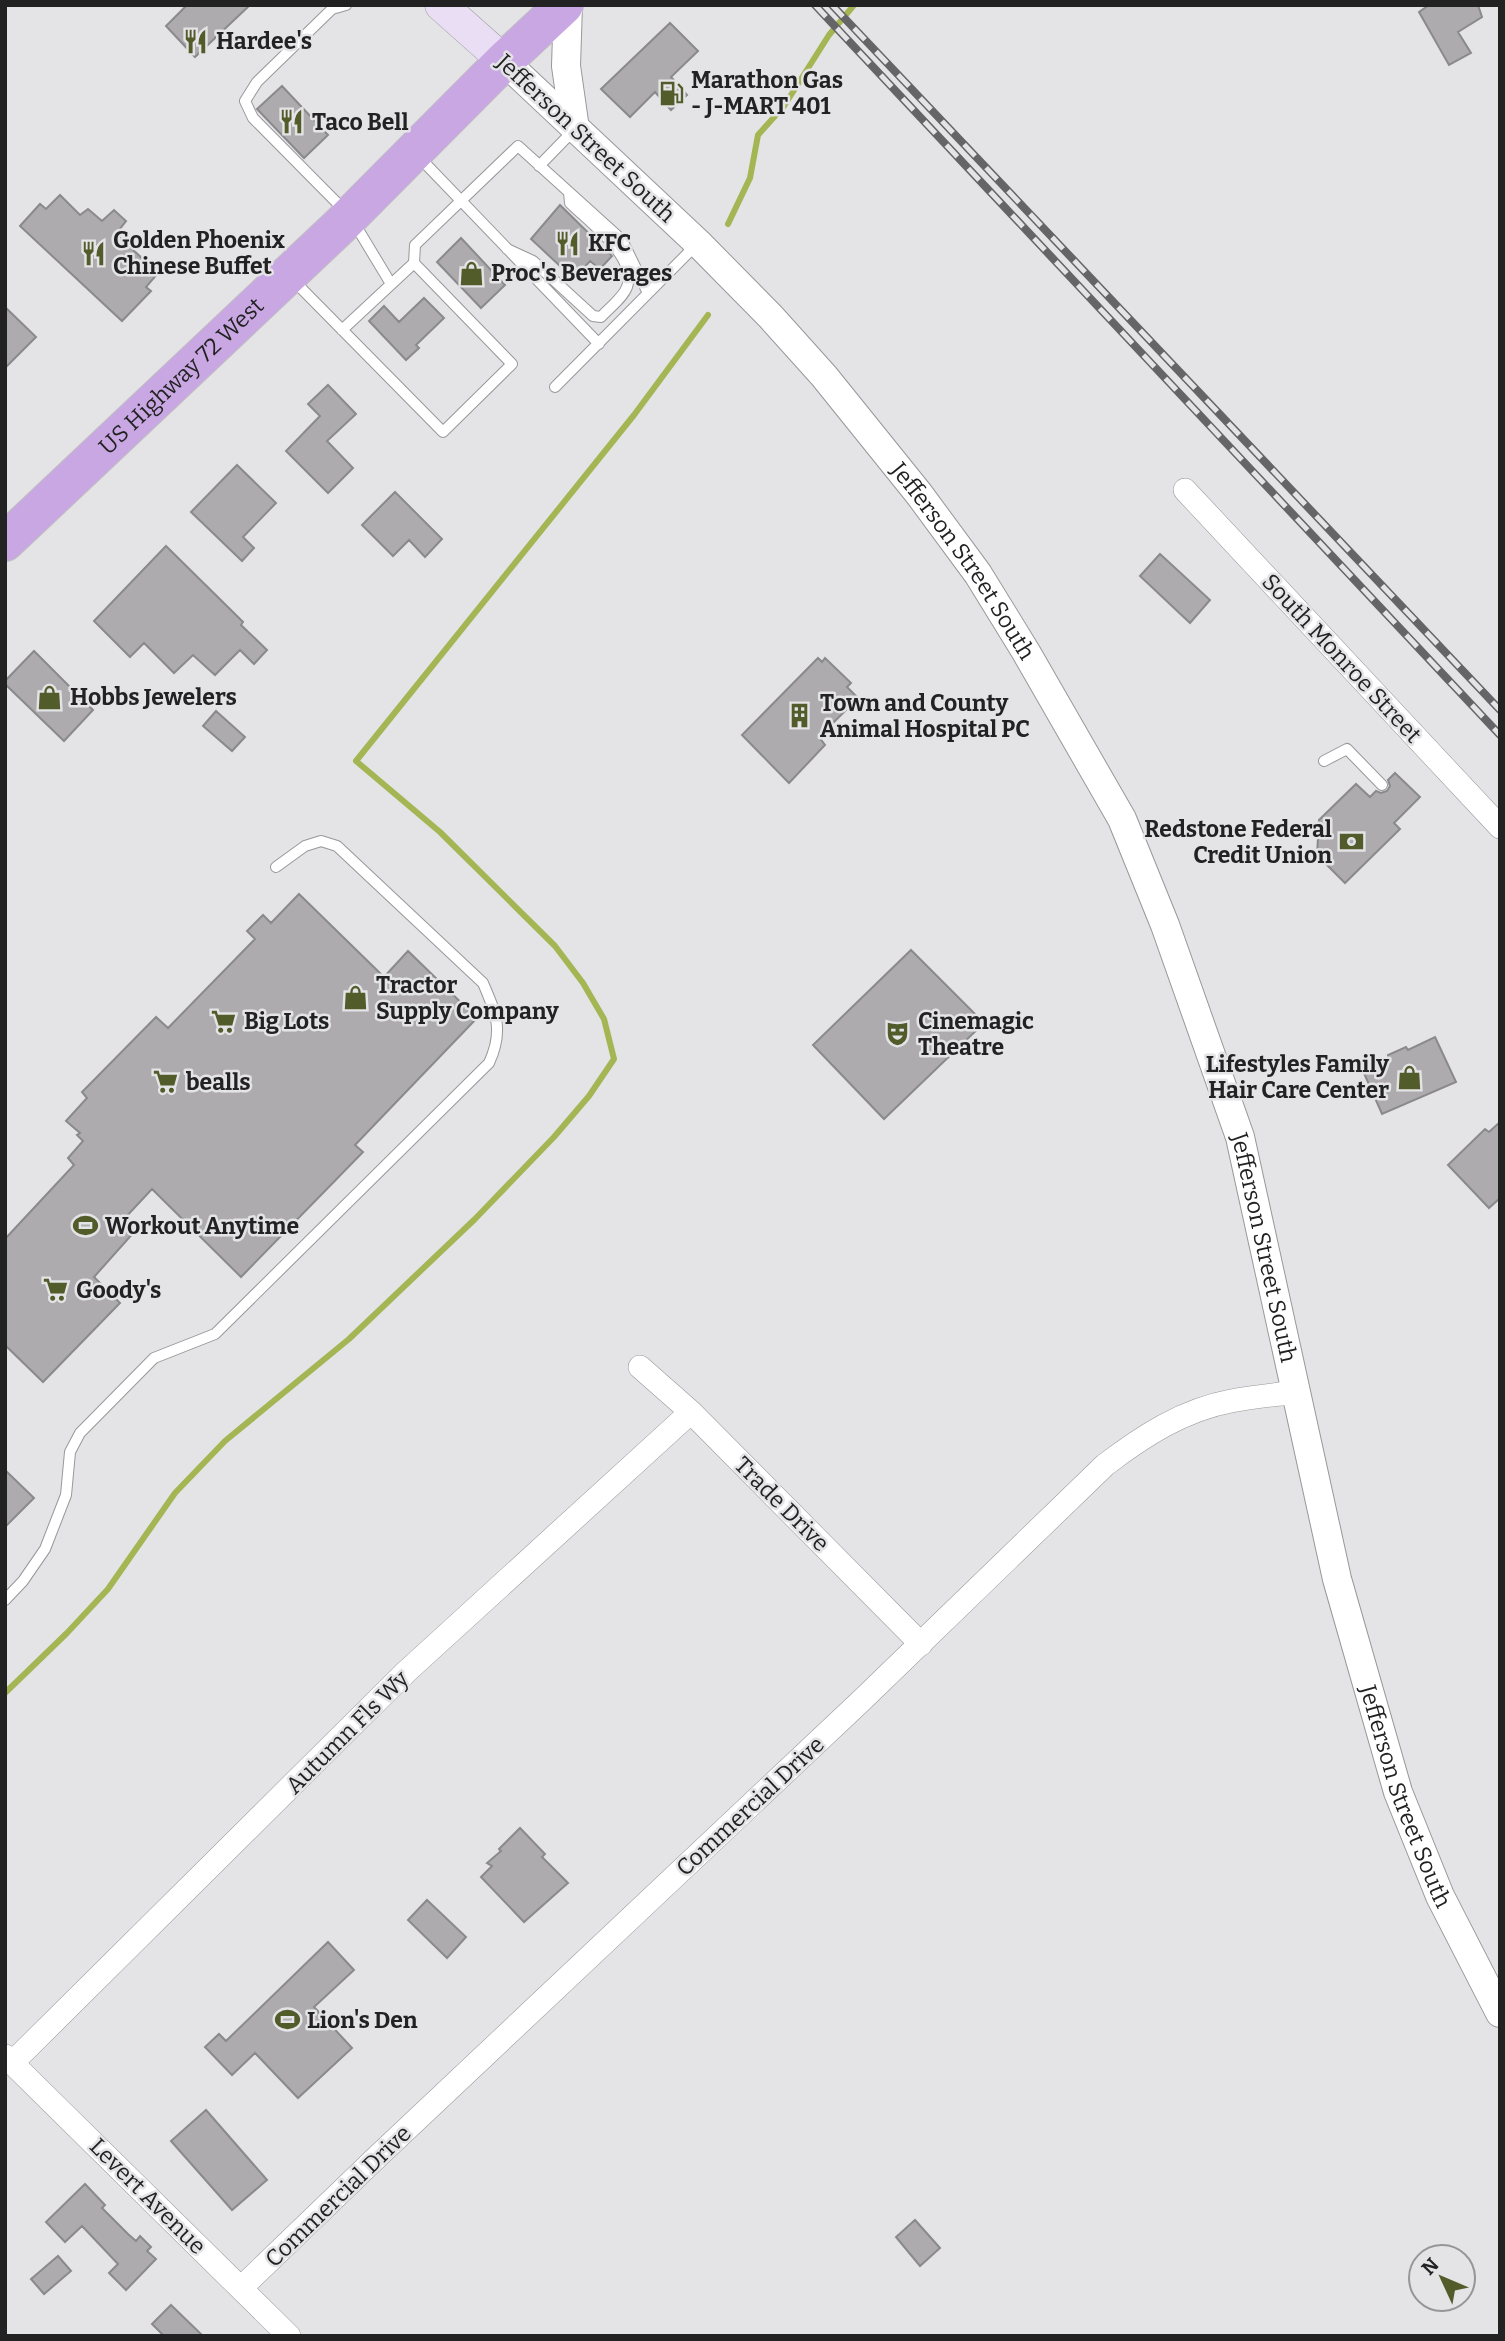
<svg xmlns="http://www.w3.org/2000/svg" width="1505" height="2341" font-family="Bitter,serif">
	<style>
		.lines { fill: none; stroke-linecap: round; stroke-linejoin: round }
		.stream { stroke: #a4b553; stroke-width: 6 }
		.building { fill: #adabae; stroke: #8a898b; stroke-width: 2 }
		.service-casing { stroke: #98979a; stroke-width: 12 }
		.minor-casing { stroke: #98979a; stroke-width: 24 }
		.tertiary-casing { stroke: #98979a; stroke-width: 30 }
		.secondary-casing { stroke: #98979a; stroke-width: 33 }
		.trunk-casing { stroke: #c1c1c1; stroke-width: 40 }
		.service { stroke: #fff; stroke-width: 10 }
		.minor { stroke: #fff; stroke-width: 23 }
		.tertiary { stroke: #fff; stroke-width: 28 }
		.secondary { stroke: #eadef4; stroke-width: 32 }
		.trunk { stroke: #c8a7e2; stroke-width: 38 }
		.rail-casing { stroke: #656567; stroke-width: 8 }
		.rail { stroke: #e4e3e6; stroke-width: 5; stroke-dasharray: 16; stroke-linecap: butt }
		.labels { text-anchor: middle; stroke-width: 5; stroke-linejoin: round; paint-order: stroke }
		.poi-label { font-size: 23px; font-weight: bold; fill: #222223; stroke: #e4e3e6; text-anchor: start }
		.street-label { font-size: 23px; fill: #222223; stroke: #e4e3e6 }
	</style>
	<rect width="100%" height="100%" fill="#e4e3e6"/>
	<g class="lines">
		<!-- stream -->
		<path class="stream" d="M728 224 750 178 758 135 784 106 829 35 854 5
			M5 1693 67 1633 108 1589 175 1493 225 1441 349 1339 475 1219 554 1137 589 1096 614 1059 604 1019 583 983 555 946 440 832 356 761 634 415 708 315"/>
	</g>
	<!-- building -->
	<path class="building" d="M187 5H250L195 57 166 26Z
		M1429 5H1478L1482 17 1458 32 1471 53 1449 65 1419 12Z
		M670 23 698 51 671 77 687 95 671 110 655 92 630 117 601 89Z
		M282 86 328 135 304 158 257 109Z
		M60 195 80 215 88 209 102 221 114 210 126 221 116 234 158 273 146 287 151 291 122 321 20 226 40 204 46 209Z
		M560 205 612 256 600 269 590 261 574 279 531 239Z
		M461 238 505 285 481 308 437 262Z
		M424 298 444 318 416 345 419 348 406 360 369 321 384 306 399 322Z
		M5 307 36 337 5 368Z
		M328 385 356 414 327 441 353 468 328 493 286 451 320 416 308 404Z
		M237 465 276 503 243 537 254 548 242 561 191 512Z
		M395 492 442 539 425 557 409 540 393 556 362 525Z
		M166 546 243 622 241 625 267 650 254 664 240 650 215 675 193 655 174 673 144 643 130 657 94 621Z
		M1160 554 1210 600 1190 623 1140 576Z
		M34 651 93 710 64 741 5 684V681Z
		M818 658 822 662 825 658 851 683 847 687 858 698 819 737 825 745 789 783 742 735Z
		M216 711 245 737 232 751 203 726Z
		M1395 773 1420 797 1394 823 1400 829 1345 883 1317 855 1319 820 1356 784 1370 797 1376 791 1381 793 1387 791 1390 786 1388 780Z
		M299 894 384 977 408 951 477 1018 355 1145 363 1152 241 1277 152 1189 123 1220 135 1231 94 1277 120 1303 43 1382 5 1345V1239L74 1165 68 1158 83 1141 77 1135 80 1133 66 1121 87 1098 82 1092 156 1017 168 1028 255 939 247 931 263 915 271 923Z
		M911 950 984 1023 884 1119 813 1045Z
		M1435 1037 1456 1082 1382 1114 1363 1071 1389 1059 1388 1055 1406 1047 1408 1050Z
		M1500 1122V1198L1489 1208 1448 1165 1485 1129 1489 1132Z
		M5 1470 34 1498 5 1527Z
		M520 1828 545 1854 542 1857 568 1883 524 1922 481 1877 492 1866 487 1863 501 1851 499 1849Z
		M427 1900 466 1937 447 1958 408 1920Z
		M328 1942 354 1970 314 2007 352 2048 298 2098 255 2053 232 2075 205 2047 219 2034 226 2041Z
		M206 2110 267 2180 232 2210 171 2141Z
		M85 2184 105 2205 102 2208 128 2234 136 2241 140 2236 151 2247 147 2251 156 2259 126 2290 109 2273 118 2264 82 2226 65 2242 46 2222Z
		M915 2220 940 2248 920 2266 896 2237Z
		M58 2256 71 2271 44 2294 31 2279Z
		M171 2305 203 2336H164L152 2324Z"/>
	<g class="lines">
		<defs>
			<path id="service" d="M346 5 332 9 257 82 245 101 253 118 350 216 391 284
				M418 156 599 344
				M539 166 574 130
				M507 249 533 261 593 316 601 317C609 308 623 298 627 287 638 257 589 222 570 203L569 193
				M293 280 443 432 512 364 414 263 415 245 518 146 622 240 648 293
				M342 330 414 263
				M555 387 696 245
				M1324 761 1347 749 1382 785
				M5 1600 23 1581 45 1549 66 1495 70 1452 80 1433 154 1358 215 1334 489 1063C504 1031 496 1013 483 983L337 846 321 841 305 846 276 867"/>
			<path id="minor" d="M1185 490 1500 827
				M640 1367 691 1412 921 1644
				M5 2056 289 2336
				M12 2063 406 1672 691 1412
				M241 2288 377 2157 862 1700 1105 1465C1143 1436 1183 1410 1231 1401 1252 1397 1274 1395 1296 1392"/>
			<g id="tertiary">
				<path d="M568 5 566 66 575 129"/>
				<path id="s1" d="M504 61 700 245 771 317 824 376 919 494 978 574 1026 652 1122 819 1165 925 1240 1137 1337 1579 1398 1792 1440 1896 1500 2013"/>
			</g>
			<path id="secondary" d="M441 5 504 61"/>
			<g id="trunk">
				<path id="s2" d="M5 542 342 224 504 61 564 5"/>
			</g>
		</defs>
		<!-- service casing -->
		<use href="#service" class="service-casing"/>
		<!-- minor casing -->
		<use href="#minor" class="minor-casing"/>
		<!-- tertiary casing -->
		<use href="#tertiary" class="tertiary-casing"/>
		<!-- secondary casing -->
		<use href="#secondary" class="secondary-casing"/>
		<!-- trunk casing -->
		<use href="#trunk" class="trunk-casing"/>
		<!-- service -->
		<use href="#service" class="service"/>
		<!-- minor -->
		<use href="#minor" class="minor"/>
		<!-- tertiary -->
		<use href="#tertiary" class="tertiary"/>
		<!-- secondary -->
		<use href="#secondary" class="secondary"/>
		<!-- trunk -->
		<use href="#trunk" class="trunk"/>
		<defs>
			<path id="rail" d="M815 5 1500 735
				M832 5 1500 710"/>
		</defs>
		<!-- rail casing -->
		<use href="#rail" class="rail-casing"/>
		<!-- rail -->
		<use href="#rail" class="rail"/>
	</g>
	<!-- icons -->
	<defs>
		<symbol id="restaurant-bare" viewBox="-9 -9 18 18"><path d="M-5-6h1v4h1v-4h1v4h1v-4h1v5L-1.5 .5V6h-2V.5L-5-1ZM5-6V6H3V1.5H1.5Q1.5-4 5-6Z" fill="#525b2a" stroke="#e4e3e6" stroke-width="2.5" paint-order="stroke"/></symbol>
		<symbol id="fuel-bare" viewBox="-9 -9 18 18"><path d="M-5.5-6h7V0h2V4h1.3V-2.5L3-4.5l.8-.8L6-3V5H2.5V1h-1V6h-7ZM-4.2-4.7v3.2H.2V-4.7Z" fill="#525b2a" stroke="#e4e3e6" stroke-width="2.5" paint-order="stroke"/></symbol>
		<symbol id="shop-bare" viewBox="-9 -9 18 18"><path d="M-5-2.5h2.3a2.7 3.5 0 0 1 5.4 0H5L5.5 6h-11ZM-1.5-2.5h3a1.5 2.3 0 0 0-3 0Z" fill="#525b2a" stroke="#e4e3e6" stroke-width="2.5" paint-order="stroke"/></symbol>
		<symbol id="building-bare" viewBox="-9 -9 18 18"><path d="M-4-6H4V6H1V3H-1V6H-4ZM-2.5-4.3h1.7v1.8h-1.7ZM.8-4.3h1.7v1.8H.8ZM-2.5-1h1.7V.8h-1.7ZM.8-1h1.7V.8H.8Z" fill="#525b2a" stroke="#e4e3e6" stroke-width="2.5" paint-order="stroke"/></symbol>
		<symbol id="bank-bare" viewBox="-9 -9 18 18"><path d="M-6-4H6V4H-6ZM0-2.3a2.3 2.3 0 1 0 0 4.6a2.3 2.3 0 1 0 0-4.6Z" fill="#525b2a" stroke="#e4e3e6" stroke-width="2.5" paint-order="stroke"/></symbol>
		<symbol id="supermarket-bare" viewBox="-9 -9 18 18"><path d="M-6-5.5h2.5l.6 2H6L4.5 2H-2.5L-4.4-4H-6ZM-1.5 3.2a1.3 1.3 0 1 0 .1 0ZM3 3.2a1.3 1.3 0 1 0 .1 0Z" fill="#525b2a" stroke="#e4e3e6" stroke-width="2.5" paint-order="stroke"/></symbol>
		<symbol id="theatre-bare" viewBox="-9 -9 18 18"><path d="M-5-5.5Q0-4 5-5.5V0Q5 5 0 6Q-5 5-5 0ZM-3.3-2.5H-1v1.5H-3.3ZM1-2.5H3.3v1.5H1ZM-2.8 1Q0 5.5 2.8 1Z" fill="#525b2a" stroke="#e4e3e6" stroke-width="2.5" paint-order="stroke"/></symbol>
		<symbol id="stadium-bare" viewBox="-9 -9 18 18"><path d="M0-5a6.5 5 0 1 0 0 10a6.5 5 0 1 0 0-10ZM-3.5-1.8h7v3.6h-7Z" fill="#525b2a" stroke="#e4e3e6" stroke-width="2.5" paint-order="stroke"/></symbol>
	</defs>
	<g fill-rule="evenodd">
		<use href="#restaurant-bare" x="178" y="24" width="35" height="35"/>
		<use href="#fuel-bare" x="654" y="76" width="35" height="35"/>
		<use href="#restaurant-bare" x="274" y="104" width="35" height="35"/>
		<use href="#restaurant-bare" x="550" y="226" width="35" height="35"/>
		<use href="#restaurant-bare" x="76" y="236" width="35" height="35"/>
		<use href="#shop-bare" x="454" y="256" width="35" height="35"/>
		<use href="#shop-bare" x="32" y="680" width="35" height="35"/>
		<use href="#building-bare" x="782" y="698" width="35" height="35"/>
		<use href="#bank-bare" x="1334" y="824" width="35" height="35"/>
		<use href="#shop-bare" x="338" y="980" width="35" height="35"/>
		<use href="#supermarket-bare" x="206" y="1004" width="35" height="35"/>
		<use href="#theatre-bare" x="880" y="1016" width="35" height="35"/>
		<use href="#shop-bare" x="1392" y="1060" width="35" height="35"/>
		<use href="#supermarket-bare" x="148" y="1064" width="35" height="35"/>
		<use href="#stadium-bare" x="68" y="1208" width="35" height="35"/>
		<use href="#supermarket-bare" x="38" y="1272" width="35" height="35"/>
		<use href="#stadium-bare" x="270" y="2002" width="35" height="35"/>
	</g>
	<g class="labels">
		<!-- poi labels -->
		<g class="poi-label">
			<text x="216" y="49">Hardee's</text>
			<text x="691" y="88">Marathon Gas<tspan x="691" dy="26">- J-MART 401</tspan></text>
			<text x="312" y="130">Taco Bell</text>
			<text x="113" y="248">Golden Phoenix<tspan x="113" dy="26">Chinese Buffet</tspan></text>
			<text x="588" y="251">KFC</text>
			<text x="491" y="281">Proc's Beverages</text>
			<text x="70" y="705">Hobbs Jewelers</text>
			<text x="820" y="711">Town and County<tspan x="820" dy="26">Animal Hospital PC</tspan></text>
			<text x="1332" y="837" text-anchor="end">Redstone Federal<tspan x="1332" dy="26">Credit Union</tspan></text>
			<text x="376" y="993">Tractor<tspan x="376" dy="26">Supply Company</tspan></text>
			<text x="244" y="1029">Big Lots</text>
			<text x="918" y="1029">Cinemagic<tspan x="918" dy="26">Theatre</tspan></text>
			<text x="1389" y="1072" text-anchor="end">Lifestyles Family<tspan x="1389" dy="26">Hair Care Center</tspan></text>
			<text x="186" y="1090">bealls</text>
			<text x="105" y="1234">Workout Anytime</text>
			<text x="76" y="1298">Goody's</text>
			<text x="307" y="2028">Lion's Den</text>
		</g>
		<!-- street labels -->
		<g class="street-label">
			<text transform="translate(586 138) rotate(43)" y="8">Jefferson Street South</text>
			<text dy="8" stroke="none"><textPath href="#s2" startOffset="242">US Highway 72 West</textPath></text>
			<text dy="8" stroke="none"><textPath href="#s1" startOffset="681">Jefferson Street South</textPath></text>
			<text transform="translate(1342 658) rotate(47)" y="8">South Monroe Street</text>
			<text dy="8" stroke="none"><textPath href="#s1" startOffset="1437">Jefferson Street South</textPath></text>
			<text transform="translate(782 1504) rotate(45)" y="8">Trade Drive</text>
			<text transform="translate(347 1732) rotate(-45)" y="8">Autumn Fls Wy</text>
			<text dy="8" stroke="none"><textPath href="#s1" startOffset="2004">Jefferson Street South</textPath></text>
			<text transform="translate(750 1806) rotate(-43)" y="8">Commercial Drive</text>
			<text transform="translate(148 2196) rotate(45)" y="8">Levert Avenue</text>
			<text transform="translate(338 2196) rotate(-44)" y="8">Commercial Drive</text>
		</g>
	</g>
	<!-- border -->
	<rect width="1505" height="2341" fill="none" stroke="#222223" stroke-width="14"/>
	<!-- north arrow -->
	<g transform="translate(1442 2278) rotate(314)"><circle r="33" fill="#e4e3e6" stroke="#969698" stroke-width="2"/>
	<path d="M0-5L12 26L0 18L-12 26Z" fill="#525b2a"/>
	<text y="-10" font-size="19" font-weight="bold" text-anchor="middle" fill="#222223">N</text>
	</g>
</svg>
